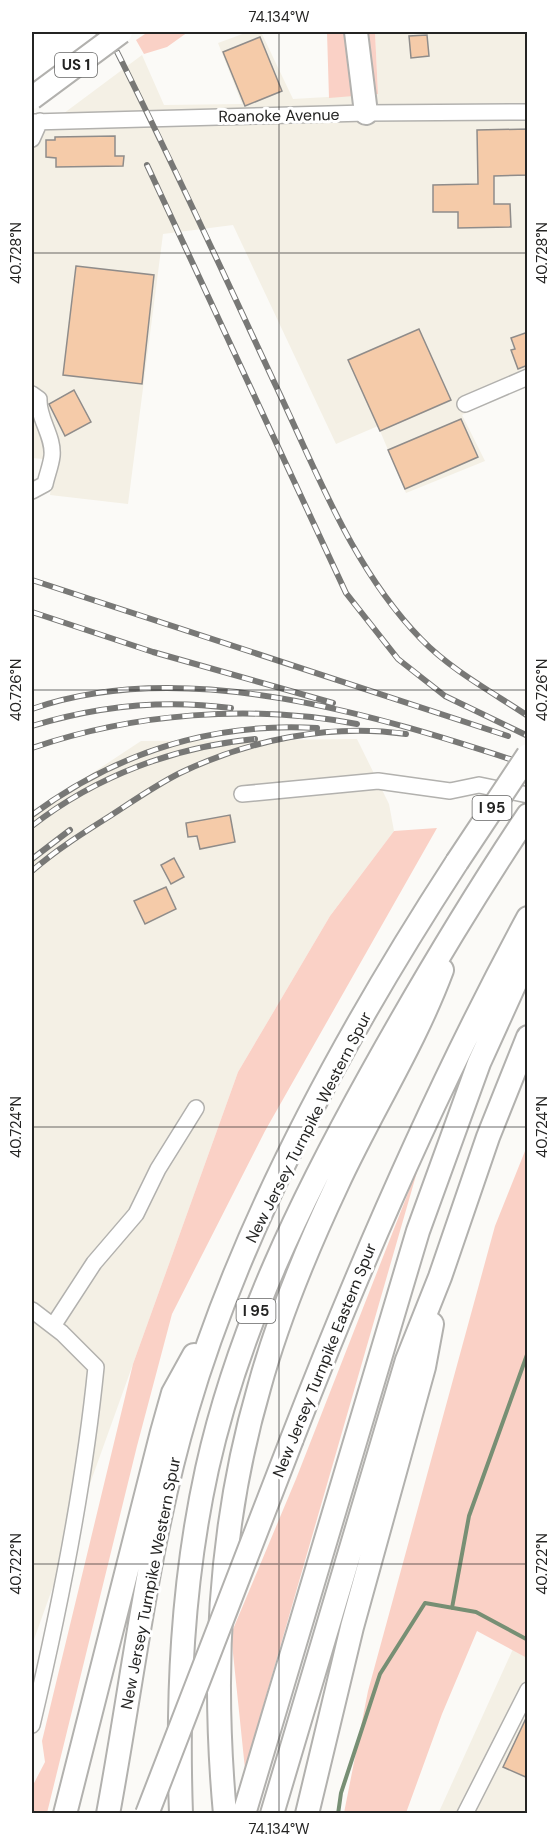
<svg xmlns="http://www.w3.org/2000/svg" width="559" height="1845" font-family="'DM Sans',sans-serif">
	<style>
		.built { fill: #f4f0e5 }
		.green { fill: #fad1c6 }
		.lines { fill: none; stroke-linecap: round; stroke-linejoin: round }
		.stream { stroke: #778f74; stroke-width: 4 }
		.building { fill: #f5cba9; stroke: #8f8c8a; stroke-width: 1.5 }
		.minor-casing { stroke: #b2b1ae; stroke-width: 18 }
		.highway-casing { stroke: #b2b1ae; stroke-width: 26 }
		.minor { stroke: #fff; stroke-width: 15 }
		.highway { stroke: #fff; stroke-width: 22 }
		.rail-casing { stroke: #787876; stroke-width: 6 }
		.rail { stroke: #fff; stroke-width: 4; stroke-dasharray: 11; stroke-linecap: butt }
		.highway-bridge-casing { stroke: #b2b1ae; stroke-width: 26; stroke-linecap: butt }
		.highway-bridge { stroke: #fff; stroke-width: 22 }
		.ticks { fill: none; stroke: #242423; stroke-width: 1.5; stroke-opacity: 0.45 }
		.labels { text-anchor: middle; stroke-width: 6; stroke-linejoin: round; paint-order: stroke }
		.shield { fill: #fff; stroke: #666665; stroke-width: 1.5 }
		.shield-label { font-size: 15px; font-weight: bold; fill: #242423 }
		.street-label { font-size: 16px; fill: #242423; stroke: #fff }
		.neatline { fill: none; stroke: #242423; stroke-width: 2 }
		.ticks-label { font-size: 15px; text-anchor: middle; fill: #242423 }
	</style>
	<rect width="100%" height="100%" fill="#fbfaf7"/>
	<!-- built -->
	<path class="built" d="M248 32H261L293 99 378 94 375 32H527V385L462 415 485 461 406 493 378 426 336 444 233 225 163 234 128 504 50 495 55 460 32 458V137L142 55 164 105 242 104 218 43Z
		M357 739 389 804 394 831 330 916 238 1072 32 1645V813L141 741Z
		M513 1649 527 1657V1813L438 1814Z"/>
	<!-- green -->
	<path class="green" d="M148 32H188L167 47 144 54 136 40Z
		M327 32H375L378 94 329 98Z
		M437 828 265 1131 172 1314 137 1446 47 1813H32V1787L45 1762 42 1741 133 1364 238 1072 330 916 394 831Z
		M527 1146V1658L477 1631 442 1714 406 1813H344L368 1691 495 1226Z
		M419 1165 245 1769 231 1634 296 1479Z"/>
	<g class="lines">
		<!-- stream -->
		<path class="stream" d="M452 1608 469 1516 528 1352
			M338 1814 341 1793 380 1674 425 1603 476 1612 528 1640"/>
	</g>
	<!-- building -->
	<path class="building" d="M427 35 429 56 411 58 409 36Z
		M260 37 282 91 245 106 223 52Z
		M528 129V175L494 176V204H510L511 227 458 228V212H433V185L478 184 477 130Z
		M115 136V156H124L123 166 56 167V158L46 157V140H55V137Z
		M76 266 154 275 142 384 63 375Z
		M419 329 451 400 380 431 348 360Z
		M528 332V365L518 369 511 350 515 349 511 338Z
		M74 390 91 422 65 436 49 404Z
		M461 419 478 457 405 489 388 450Z
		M230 815 235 842 200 849 197 836 188 837 186 823Z
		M174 858 184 877 171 884 161 865Z
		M166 887 176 909 145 924 134 901Z
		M528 1714V1778L503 1767Z"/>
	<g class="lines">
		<defs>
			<path id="minor" d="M32 122 366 113 528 112
				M32 139 40 121
				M32 394 39 399C38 419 54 436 52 456 51 465 47 475 45 484L32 491
				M465 404 528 377
				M242 794 378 781 450 791 479 785 528 795
				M32 1310 62 1333 96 1367C84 1488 60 1607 32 1725
				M53 1326 94 1263 136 1214 158 1169 196 1108
				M465 1814 528 1690"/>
			<path id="highway" d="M356 32 366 113
				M32 48 53 32
				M32 71 85 32
				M292 1439C361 1261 437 1086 528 918
				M65 1814 162 1432 173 1393 194 1355
				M108 1814C133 1679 148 1541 187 1410 243 1219 349 1028 457 862
				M181 1814C177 1697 182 1583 207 1469 238 1329 302 1198 371 1074 420 986 472 899 528 815
				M225 1814C212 1672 219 1525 259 1388 278 1318 306 1251 337 1185 370 1113 414 1045 442 970
				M244 1814 418 1231 479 1063 528 955
				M272 1814 407 1360 440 1277 488 1137 528 1037
				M307 1814 352 1627 424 1367 432 1324"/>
		</defs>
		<!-- minor casing -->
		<use href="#minor" class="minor-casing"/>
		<!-- highway casing -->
		<use href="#highway" class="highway-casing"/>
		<!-- minor -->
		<use href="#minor" class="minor"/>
		<!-- highway -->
		<use href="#highway" class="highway"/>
		<defs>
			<path id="rail" d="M107 32C166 148 220 266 275 384 317 472 352 568 421 639 451 670 492 692 528 716
				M147 165 346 593 398 659 445 696 528 736
				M32 580 508 736
				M32 612 153 652 333 703
				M32 709C185 655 379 716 528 765
				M32 726C97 706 163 699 231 708
				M32 748C134 713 251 704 357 724
				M32 815C116 753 211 722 317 728
				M32 826C96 776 174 747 255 739
				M32 859 70 830
				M32 871C56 850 83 833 110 816 133 801 156 785 180 773 249 740 330 723 406 734"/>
		</defs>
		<!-- rail casing -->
		<use href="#rail" class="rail-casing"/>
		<!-- rail -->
		<use href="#rail" class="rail"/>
		<defs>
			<path id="highway-bridge" d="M32 98 121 32
				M457 862 528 755
				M147 1814 292 1439"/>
		</defs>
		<!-- highway-bridge casing -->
		<use href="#highway-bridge" class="highway-bridge-casing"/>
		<!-- highway-bridge -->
		<use href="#highway-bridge" class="highway-bridge"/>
	</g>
	<!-- ticks -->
	<path class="ticks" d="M279 32V1814M32 253H528M32 690H528M32 1127H528M32 1564H528"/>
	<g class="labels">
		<!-- shield labels -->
		<g class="shield">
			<rect x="55" y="53" width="42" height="24" rx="4.5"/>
			<rect x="472.5" y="796" width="39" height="24" rx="4.5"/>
			<rect x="236.5" y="1299" width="39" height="24" rx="4.5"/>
		</g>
		<g class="shield-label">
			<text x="76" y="70">US 1</text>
			<text x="492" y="813">I 95</text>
			<text x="256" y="1316">I 95</text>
		</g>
		<!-- street labels -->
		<g class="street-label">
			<text transform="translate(279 115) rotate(-1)" y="6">Roanoke Avenue</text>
			<text transform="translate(308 1127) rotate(-63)" y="6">New Jersey Turnpike Western Spur</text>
			<text transform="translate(324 1360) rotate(-68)" y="6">New Jersey Turnpike Eastern Spur</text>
			<text transform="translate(150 1583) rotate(-79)" y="6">New Jersey Turnpike Western Spur</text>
		</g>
	</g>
	<!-- border -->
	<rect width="559" height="1845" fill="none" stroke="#ffffff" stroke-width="66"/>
	<rect x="33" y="33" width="493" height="1779" class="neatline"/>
	<g class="ticks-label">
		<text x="279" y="22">74.134°W</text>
		<text transform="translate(16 253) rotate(-90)" y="5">40.728°N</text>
		<text transform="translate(542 253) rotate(-90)" y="5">40.728°N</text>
		<text transform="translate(16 690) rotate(-90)" y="5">40.726°N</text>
		<text transform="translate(542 690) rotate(-90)" y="5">40.726°N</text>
		<text transform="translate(16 1127) rotate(-90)" y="5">40.724°N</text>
		<text transform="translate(542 1127) rotate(-90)" y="5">40.724°N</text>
		<text transform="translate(16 1564) rotate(-90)" y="5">40.722°N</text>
		<text transform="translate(542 1564) rotate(-90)" y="5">40.722°N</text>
		<text x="279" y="1834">74.134°W</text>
	</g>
</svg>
